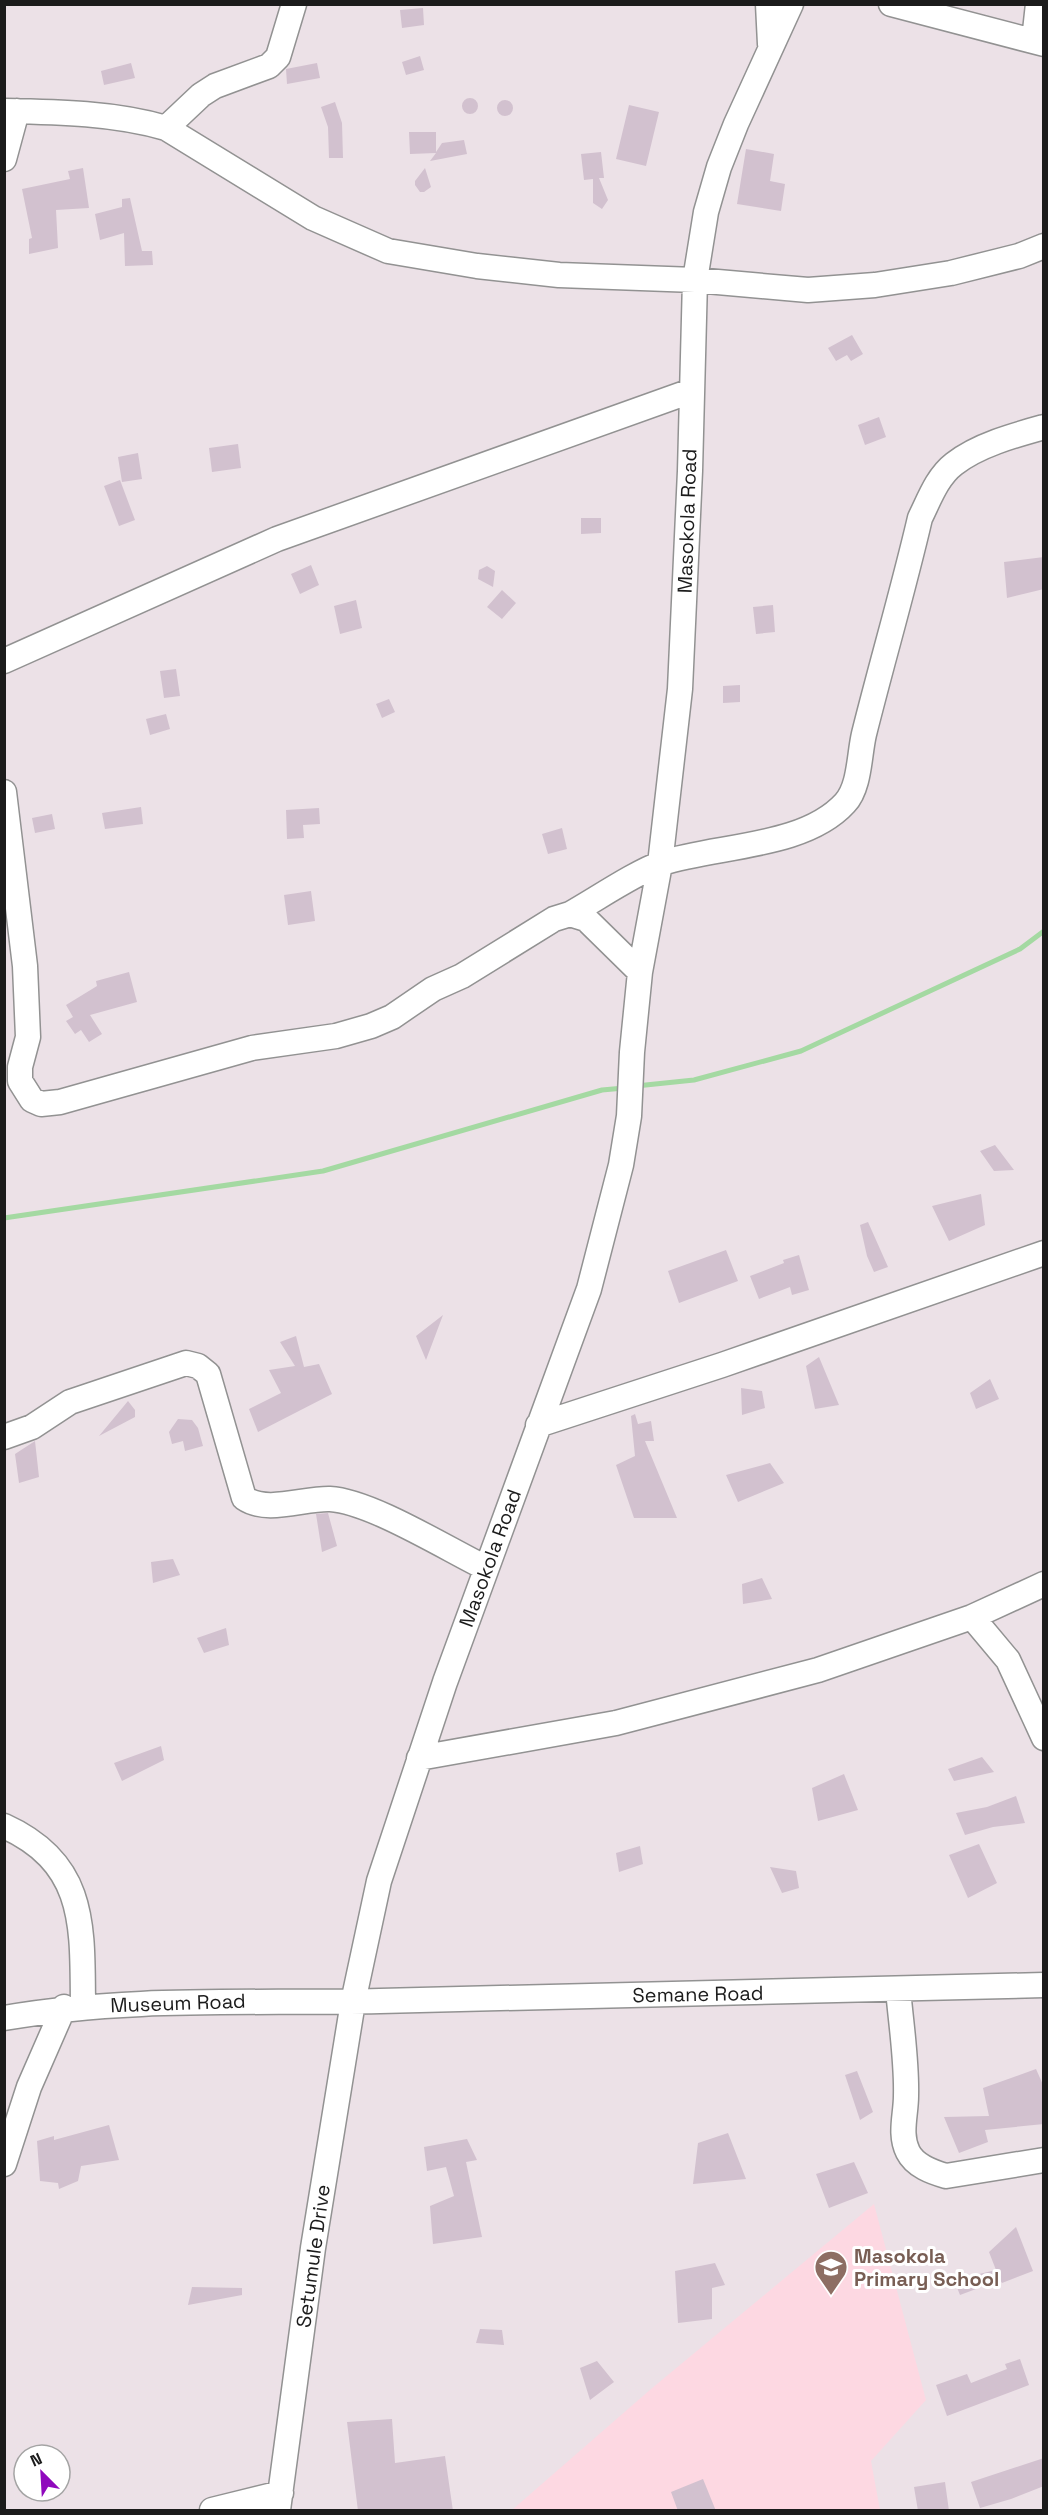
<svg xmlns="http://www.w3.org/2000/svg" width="1048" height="2515" font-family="'Space Grotesk',sans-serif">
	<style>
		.education { fill: #fdd8e2 }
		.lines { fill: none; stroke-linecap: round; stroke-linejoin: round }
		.stream { stroke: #a4d9a2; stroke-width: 5 }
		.building { fill: #d2c1cf }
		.minor-casing { stroke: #929292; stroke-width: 27 }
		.minor { stroke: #fff; stroke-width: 24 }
		.labels { text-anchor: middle; stroke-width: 6; stroke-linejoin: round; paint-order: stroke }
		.street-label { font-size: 20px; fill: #1b1b1b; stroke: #fff }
		.education-label { font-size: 20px; font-weight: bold; fill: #785e54; stroke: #fff; text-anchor: start }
	</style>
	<rect width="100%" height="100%" fill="#ece1e7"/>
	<!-- education -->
	<path class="education" d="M874 2204 926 2400 871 2461 880 2510H512L651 2389Z"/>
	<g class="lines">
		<!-- stream -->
		<path class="stream" d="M636 1086 694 1080 801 1051 1020 949 1044 931
			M4 1218 323 1171 602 1090 624 1088"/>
	</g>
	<!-- building -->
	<path class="building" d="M423 8 424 25 402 28 400 10Z
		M420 56 424 70 406 75 402 62Z
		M131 63 135 78 104 85 101 71Z
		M317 63 320 78 287 84 286 69Z
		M462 106a8 8 0 1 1 16 0a8 8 0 1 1-16 0Z
		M497 108a8 8 0 1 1 16 0a8 8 0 1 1-16 0Z
		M335 102 342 123 343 158H329L328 127 321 107Z
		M629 105 659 112 646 166 616 159Z
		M409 132H436V152L442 143 464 140 467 154 430 161 436 153 410 154Z
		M746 149 774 154 770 181 785 184 781 211 737 204Z
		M601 152 604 178H599L608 200 602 209 593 203V179L584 180 581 154Z
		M83 168 89 208 56 210 58 248 29 254V239L32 238 22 189 70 179 68 171Z
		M425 168 431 187 424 192H420L415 185V181Z
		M130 198 142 251H152L153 265 125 266 124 233 100 240 95 214 122 207V199Z
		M852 335 863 354 851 361 847 355 836 361 828 348Z
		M879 417 886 437 865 445 858 425Z
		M238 444 241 468 212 472 209 448Z
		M138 453 142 479 122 482 118 457Z
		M120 480 135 520 119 526 104 486Z
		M581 518H601V533L581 534Z
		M1044 557V589L1007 598 1004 562Z
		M311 565 319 585 300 594 291 574Z
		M487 566 495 571 493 587 478 579 479 570Z
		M502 590 516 603 502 619 487 607Z
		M356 600 362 628 340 634 334 606Z
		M773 605 775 632 756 634 753 607Z
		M176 669 180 696 164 698 160 671Z
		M740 685V702L723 703V686Z
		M389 699 395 712 382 718 376 704Z
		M166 714 170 729 150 735 146 719Z
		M141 807 143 824 105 829 102 813Z
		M319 808 320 824 303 825 304 838 287 839 286 810Z
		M52 814 55 829 35 833 32 818Z
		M562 828 567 849 548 854 542 834Z
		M311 891 315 921 288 925 284 895Z
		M129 972 137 1002 90 1015 102 1034 89 1042 81 1030 75 1034 66 1021 73 1017 66 1005 97 986 96 981Z
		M995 1145 1014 1170 994 1171 980 1151Z
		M981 1194 985 1225 949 1241 932 1206Z
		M868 1222 888 1267 874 1272 867 1256 860 1225Z
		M726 1250 738 1281 679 1303 668 1271Z
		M799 1255 809 1290 792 1295 790 1287 759 1299 750 1276 784 1263 783 1260Z
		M443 1315 426 1360 416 1336Z
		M296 1336 304 1367 319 1364 332 1394 258 1432 249 1409 281 1393 269 1370 295 1366 280 1342Z
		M819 1357 839 1405 815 1409 806 1366Z
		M990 1379 999 1399 976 1409 970 1393Z
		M741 1388 762 1391 765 1408 742 1415Z
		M128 1401 135 1410V1417L99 1436Z
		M635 1414 638 1424 651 1421 654 1441H645L677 1518H634L616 1465 635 1456 631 1416Z
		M178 1419 192 1420 198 1428 203 1446 185 1451 183 1441 172 1444 169 1432Z
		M35 1441 39 1477 19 1483 15 1454Z
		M770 1463 784 1483 738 1502 726 1475Z
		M328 1513 337 1546 322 1552 316 1514Z
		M173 1559 180 1575 153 1583 151 1562Z
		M762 1578 772 1599 743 1604 742 1584Z
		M226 1628 229 1645 204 1653 197 1638Z
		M161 1746 164 1760 122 1781 114 1763Z
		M982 1757 994 1772 954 1781 948 1769Z
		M844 1774 858 1810 818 1821 812 1788Z
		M1016 1796 1025 1823 993 1827 965 1835 956 1813 987 1807Z
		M979 1844 997 1883 968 1898 949 1855Z
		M640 1846 643 1864 619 1872 616 1853Z
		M770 1867 796 1871 799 1888 782 1893Z
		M1036 2069 1044 2087V2124L985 2130 988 2142 959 2153 944 2117 989 2116 983 2088Z
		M857 2071 873 2112 860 2120 845 2075Z
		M109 2125 119 2160 81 2166 78 2181 59 2189 58 2183 40 2181 37 2141 54 2136V2140Z
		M728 2133 746 2179 693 2184 698 2143Z
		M467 2139 477 2160 466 2162 482 2237 433 2244 430 2206 454 2196 446 2167 427 2171 424 2147Z
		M854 2162 868 2193 829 2208 816 2174Z
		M1016 2227 1033 2271 1002 2283 1000 2280 960 2295 954 2280 996 2270 989 2252Z
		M715 2263 725 2285 712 2288V2319L678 2323 675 2271Z
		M192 2287 242 2288V2295L188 2305Z
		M480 2329 502 2330 504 2345 476 2343Z
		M1020 2359 1029 2385 947 2416 936 2385 967 2374 971 2383 1007 2369 1005 2364Z
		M597 2361 614 2382 590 2400 580 2368Z
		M392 2419 395 2463 445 2456 453 2511H358L347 2422Z
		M1044 2458V2486L1011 2499 980 2508 971 2482Z
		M703 2479 716 2511H678L671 2492Z
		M945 2482 949 2511H918L914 2487Z"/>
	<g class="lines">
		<defs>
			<path id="minor" d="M768 4 770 44
				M891 4 1044 44
				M1034 40 1038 4
				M4 111C58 112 115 113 166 128L313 218 388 251 477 266 559 275 695 280 808 290 875 285 951 273 1019 256 1044 246
				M166 128 201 95 215 86 269 66 278 57 294 4
				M4 159 17 111
				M4 661 277 539 691 391
				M4 792 25 966 28 1037 20 1067V1081L32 1100 41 1104 60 1102 252 1048 336 1036 371 1026 392 1017 433 989 462 976 554 919 570 914 586 919 640 972
				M570 914C595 900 636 872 662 863 717 845 804 848 845 803 860 787 859 755 864 734 882 662 903 591 920 518 929 500 937 477 954 464 978 445 1015 435 1044 427
				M538 1425 722 1365 1044 1253
				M4 1437 32 1427 70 1402 186 1363 198 1366 208 1374 244 1498C267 1514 304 1498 330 1499 370 1501 447 1549 486 1568
				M972 1617 1008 1660 1044 1738
				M419 1758 616 1723 818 1670 972 1617 1044 1584
				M4 1826C88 1864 82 1928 83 2007
				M898 1989C901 2024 907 2061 906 2096 906 2115 899 2134 908 2152 915 2166 932 2172 946 2176L1044 2160
				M4 2018C129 1996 254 2004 380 2001 601 1996 822 1991 1044 1985
				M4 2164 29 2087 64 2007
				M212 2510 281 2493
				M278 2510 313 2248 353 2002 379 1881 445 1682 589 1289 621 1165 629 1116 632 1052 640 972 660 864 680 689 690 471 695 280 706 212 719 167 736 124 791 4"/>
		</defs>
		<!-- minor casing -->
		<use href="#minor" class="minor-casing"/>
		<!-- minor -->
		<use href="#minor" class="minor"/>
	</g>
	<!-- icons -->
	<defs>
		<symbol id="school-pin" viewBox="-11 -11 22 30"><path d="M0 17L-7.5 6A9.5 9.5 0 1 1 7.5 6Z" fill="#8d6e63" stroke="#fff"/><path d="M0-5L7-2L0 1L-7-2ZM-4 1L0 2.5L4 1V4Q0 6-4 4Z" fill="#fff"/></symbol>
	</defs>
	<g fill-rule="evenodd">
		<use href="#school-pin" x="812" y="2248" width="38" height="52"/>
	</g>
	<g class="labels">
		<!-- street labels -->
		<g class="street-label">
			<text transform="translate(687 521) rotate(-88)" y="7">Masokola Road</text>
			<text transform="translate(490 1558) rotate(-70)" y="7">Masokola Road</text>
			<text transform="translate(698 1994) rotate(-1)" y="7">Semane Road</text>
			<text transform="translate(178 2003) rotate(-2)" y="7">Museum Road</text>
			<text transform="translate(313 2256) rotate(-82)" y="7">Setumule Drive</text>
		</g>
		<!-- education labels -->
		<g class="education-label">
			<text x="854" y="2263">Masokola<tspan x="854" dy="23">Primary School</tspan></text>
		</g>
	</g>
	<!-- border -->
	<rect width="1048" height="2515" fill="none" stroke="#1b1b1b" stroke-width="12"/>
	<!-- north arrow -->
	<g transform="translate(42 2473) rotate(336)"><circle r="28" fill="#ffffff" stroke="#a4a4a4" stroke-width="1.5"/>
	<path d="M0-4.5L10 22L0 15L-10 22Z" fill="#9009bd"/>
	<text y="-9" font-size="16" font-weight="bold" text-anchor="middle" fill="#1b1b1b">N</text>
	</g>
</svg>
